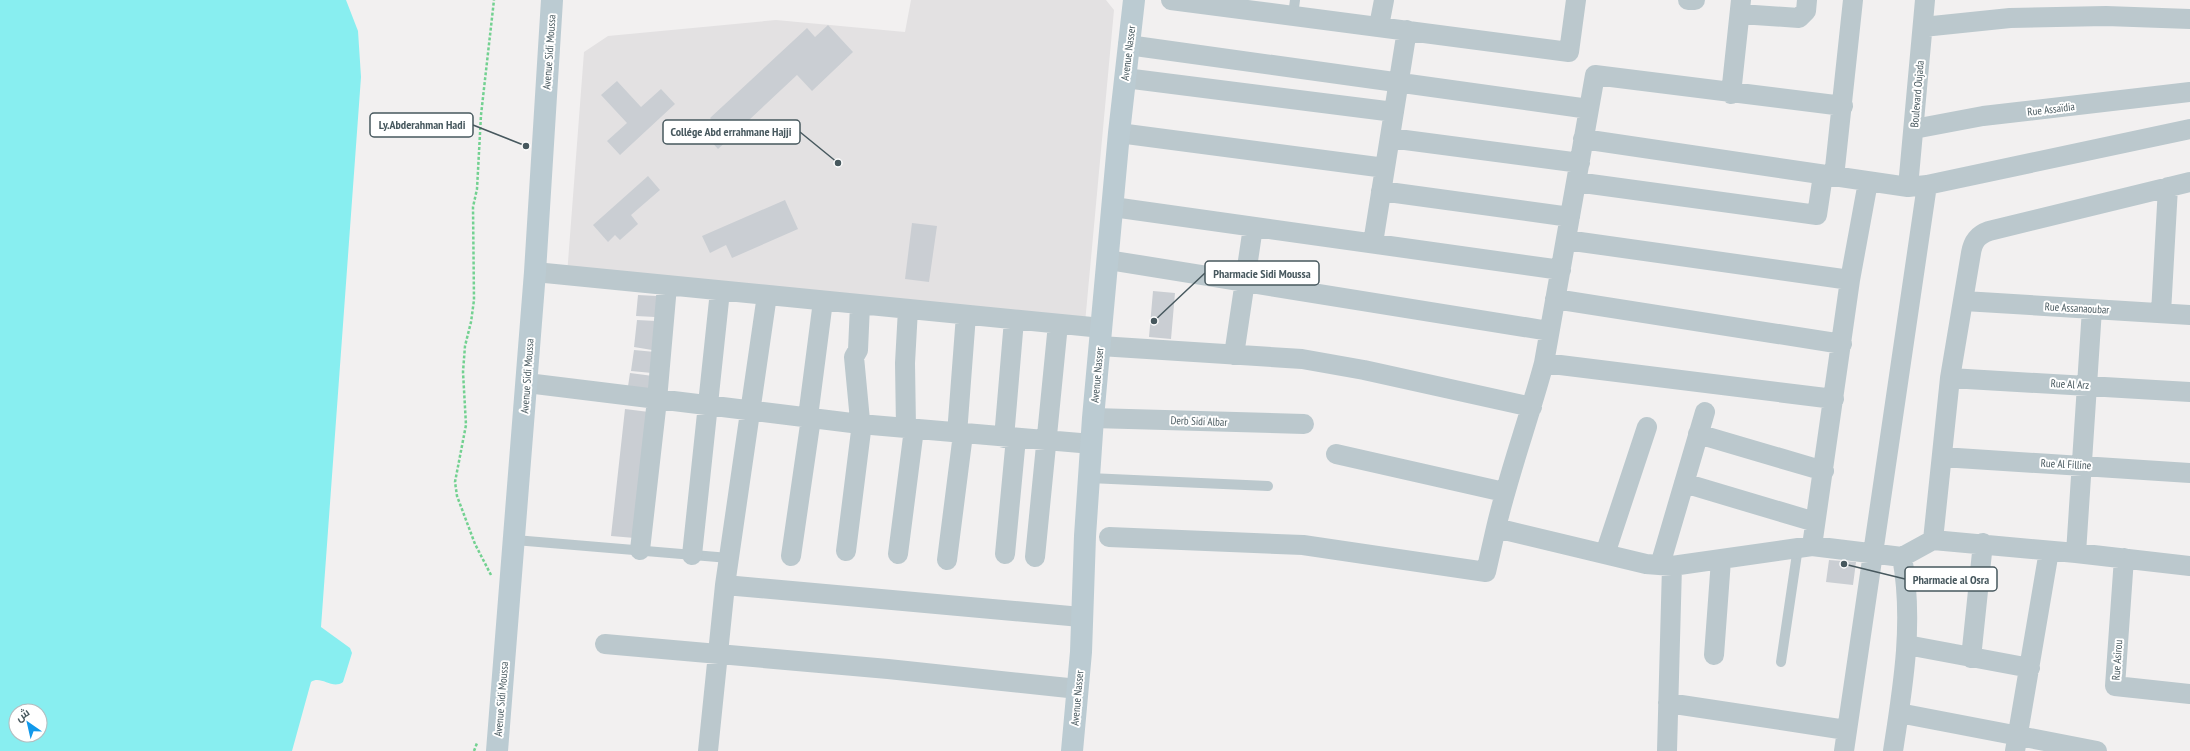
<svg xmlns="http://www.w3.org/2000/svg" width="2190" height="751" font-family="'PT Sans Narrow',Cairo,sans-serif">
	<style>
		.education { fill: #e3e1e2 }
		.water { fill: #88eef0; fill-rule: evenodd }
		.building { fill: #caced3 }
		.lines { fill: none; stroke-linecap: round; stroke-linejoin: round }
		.path { stroke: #73d191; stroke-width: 2.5; stroke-dasharray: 3 2; stroke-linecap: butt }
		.lane { stroke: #bbc8cd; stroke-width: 10 }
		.street { stroke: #bbc8cd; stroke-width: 20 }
		.secondary { stroke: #bbcbd2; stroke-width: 22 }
		.labels { text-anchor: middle; stroke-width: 4; stroke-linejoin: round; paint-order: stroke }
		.street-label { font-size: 11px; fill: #47585e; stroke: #fff }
		.leader { fill: none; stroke: #47585e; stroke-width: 1.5 }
		.callout-dot { fill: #47585e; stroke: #fff; stroke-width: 1.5 }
		.callout { fill: #fff; stroke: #47585e; stroke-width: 1.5 }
		.callout-label { font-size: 12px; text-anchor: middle; font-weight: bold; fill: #47585e }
	</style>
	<rect width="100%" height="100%" fill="#f2f0f0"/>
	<!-- education -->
	<path class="education" d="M911 0H1106L1114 10 1085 323 567 275 584 52 608 36 776 20 905 32Z"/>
	<!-- water -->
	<path class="water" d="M0 0H346L358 31 361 77 321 627 350 648 352 653 343 682C332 690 321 675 311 682L292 751H0ZM16 711H40V735H16Z"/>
	<!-- building -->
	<path class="building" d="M828 25 853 52 812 91 797 75 718 149 707 137 718 127 710 118 807 28 815 37Z
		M617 81 641 107 661 89 675 104 620 155 607 141 627 123 601 95Z
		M648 176 660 190 631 215 638 224 620 240 615 235 608 242 593 225Z
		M785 200 798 229 732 258 726 245 710 253 702 236Z
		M912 223 937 226 929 282 905 279Z
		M1153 291 1175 293 1171 339 1149 337Z
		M638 295 657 296 655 317 636 316Z
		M637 320 656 321 652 350 634 347Z
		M634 350 655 352 652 373 631 371Z
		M630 373 653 376 650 396 627 393Z
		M625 409 649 412 635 538 611 536Z
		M1829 560 1856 562 1853 585 1826 582Z"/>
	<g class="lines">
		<!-- path -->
		<path class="path" d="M491 575 475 544 457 496 455 482 466 425 463 372 465 346 471 322 474 300 473 207 477 189 481 115 494 0
			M474 751 477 743"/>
		<!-- lane -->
		<path class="lane" d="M1293 15 1295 0
			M1089 478 1268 486
			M515 540 729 558
			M1781 662 1798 547"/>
		<!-- street -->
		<path class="street" d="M1171 0 1569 52 1576 0
			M1688 0H1695
			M1740 14 1799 18 1806 11 1807 0
			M1379 26 1384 0
			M1923 27 2010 18 2106 16 2190 19
			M1128 45 1589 109
			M1125 78 1394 112
			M1731 94 1741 0
			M1914 129 1983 116 2190 92
			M1119 133 1385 168
			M1390 138 1580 163
			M1583 139 1908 187 1927 185 2190 129
			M1834 177 1853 0
			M1576 182 1817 215 1823 175
			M1908 187 1925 0
			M1381 191 1570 217
			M1113 207 1561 270
			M1566 240 1850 280
			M1373 243 1407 30
			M1108 260 1549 331
			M535 272 1102 328
			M1555 299 1842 344
			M1964 301 2190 315
			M2161 313 2168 187
			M1100 346 1302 359 1364 370 1532 407
			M1234 355 1253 227
			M1544 363 1834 399
			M1950 378 2190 392
			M527 383 860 424 1092 444
			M1093 418 1304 424
			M906 428 905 363 908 309
			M957 434 966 315
			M1698 434 1824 471
			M1004 438 1014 320
			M1336 454 1504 492
			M1942 457 2190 473
			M1684 483 1815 522
			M1496 528C1509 472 1529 419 1544 363L1595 75 1843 106
			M1109 537 1303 545 1486 572 1496 528 1646 564 1672 566 1812 546 1902 557 1933 540 2076 553 2190 566
			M1933 540 1950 378 1971 253C1973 241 1978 235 1989 231L2190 182
			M1812 546 1850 280 1868 182
			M640 550 657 400 667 286
			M846 551 861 431 854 357 858 350 860 305
			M2076 553 2092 309
			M898 554 914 429
			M1005 554 1016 438
			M1605 554 1647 427
			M692 555 720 291
			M791 556 810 425 809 409 823 301
			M1035 557 1058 324
			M2124 558 2115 686 2190 694
			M947 560 963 434
			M1660 565 1705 412
			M725 585 1081 617
			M605 644 888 669 1078 689
			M1907 645 2030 668
			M1714 655 1721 560
			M1971 658 1983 543
			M1668 703 1846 730
			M1899 713 2097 751
			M708 751 725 585 767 295
			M1667 751 1672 566
			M1844 751 1927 185
			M1893 751C1903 687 1914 621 1902 557
			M2015 751 2049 551"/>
		<!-- secondary -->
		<path class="secondary" d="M497 751 535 272 552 0
			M1072 751 1081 652 1085 536 1093 418 1119 133 1134 0"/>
	</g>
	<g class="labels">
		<!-- street labels -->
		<g class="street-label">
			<text transform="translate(549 52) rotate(-86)" y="4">Avenue Sidi Moussa</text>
			<text transform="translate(1128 53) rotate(-83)" y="4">Avenue Nasser</text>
			<text transform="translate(1917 94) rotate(-85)" y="4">Boulevard Oujada</text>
			<text transform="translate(2051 109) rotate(-7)" y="4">Rue Assaïdia</text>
			<text transform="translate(2077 308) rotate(3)" y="4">Rue Assanaoubar</text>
			<text transform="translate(1097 375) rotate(-85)" y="4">Avenue Nasser</text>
			<text transform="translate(527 376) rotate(-86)" y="4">Avenue Sidi Moussa</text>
			<text transform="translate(2070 384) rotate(3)" y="4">Rue Al Arz</text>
			<text transform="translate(1199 421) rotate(2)" y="4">Derb Sidi Albar</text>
			<text transform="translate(2066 464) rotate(3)" y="4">Rue Al Filline</text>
			<text transform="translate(2117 660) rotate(-86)" y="4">Rue Asirou</text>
			<text transform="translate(1077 698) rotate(-85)" y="4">Avenue Nasser</text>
			<text transform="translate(501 699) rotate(-85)" y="4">Avenue Sidi Moussa</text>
		</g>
	</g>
	<!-- callouts -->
	<path class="leader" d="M526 146L473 125M838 163L800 132M1154 321L1205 273M1844 564L1905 579"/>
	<g class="callout-dot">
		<circle cx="526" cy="146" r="4"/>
		<circle cx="838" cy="163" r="4"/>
		<circle cx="1154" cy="321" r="4"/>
		<circle cx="1844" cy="564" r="4"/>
	</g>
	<g class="callout">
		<rect x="370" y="113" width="103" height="24" rx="4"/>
		<rect x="663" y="120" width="137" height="24" rx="4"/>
		<rect x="1205" y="261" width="114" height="24" rx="4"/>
		<rect x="1905" y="567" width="92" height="24" rx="4"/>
	</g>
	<g class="callout-label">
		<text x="422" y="129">Ly.Abderahman Hadi</text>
		<text x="731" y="136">Collége Abd errahmane Hajji</text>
		<text x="1262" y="278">Pharmacie Sidi Moussa</text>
		<text x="1951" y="584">Pharmacie al Osra</text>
	</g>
	<!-- north arrow -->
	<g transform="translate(28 723) rotate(326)"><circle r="19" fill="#ffffff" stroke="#b5bcbf"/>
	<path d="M0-3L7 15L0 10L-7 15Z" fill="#1199eb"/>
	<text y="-6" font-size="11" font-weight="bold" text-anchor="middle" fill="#47585e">ش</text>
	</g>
</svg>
